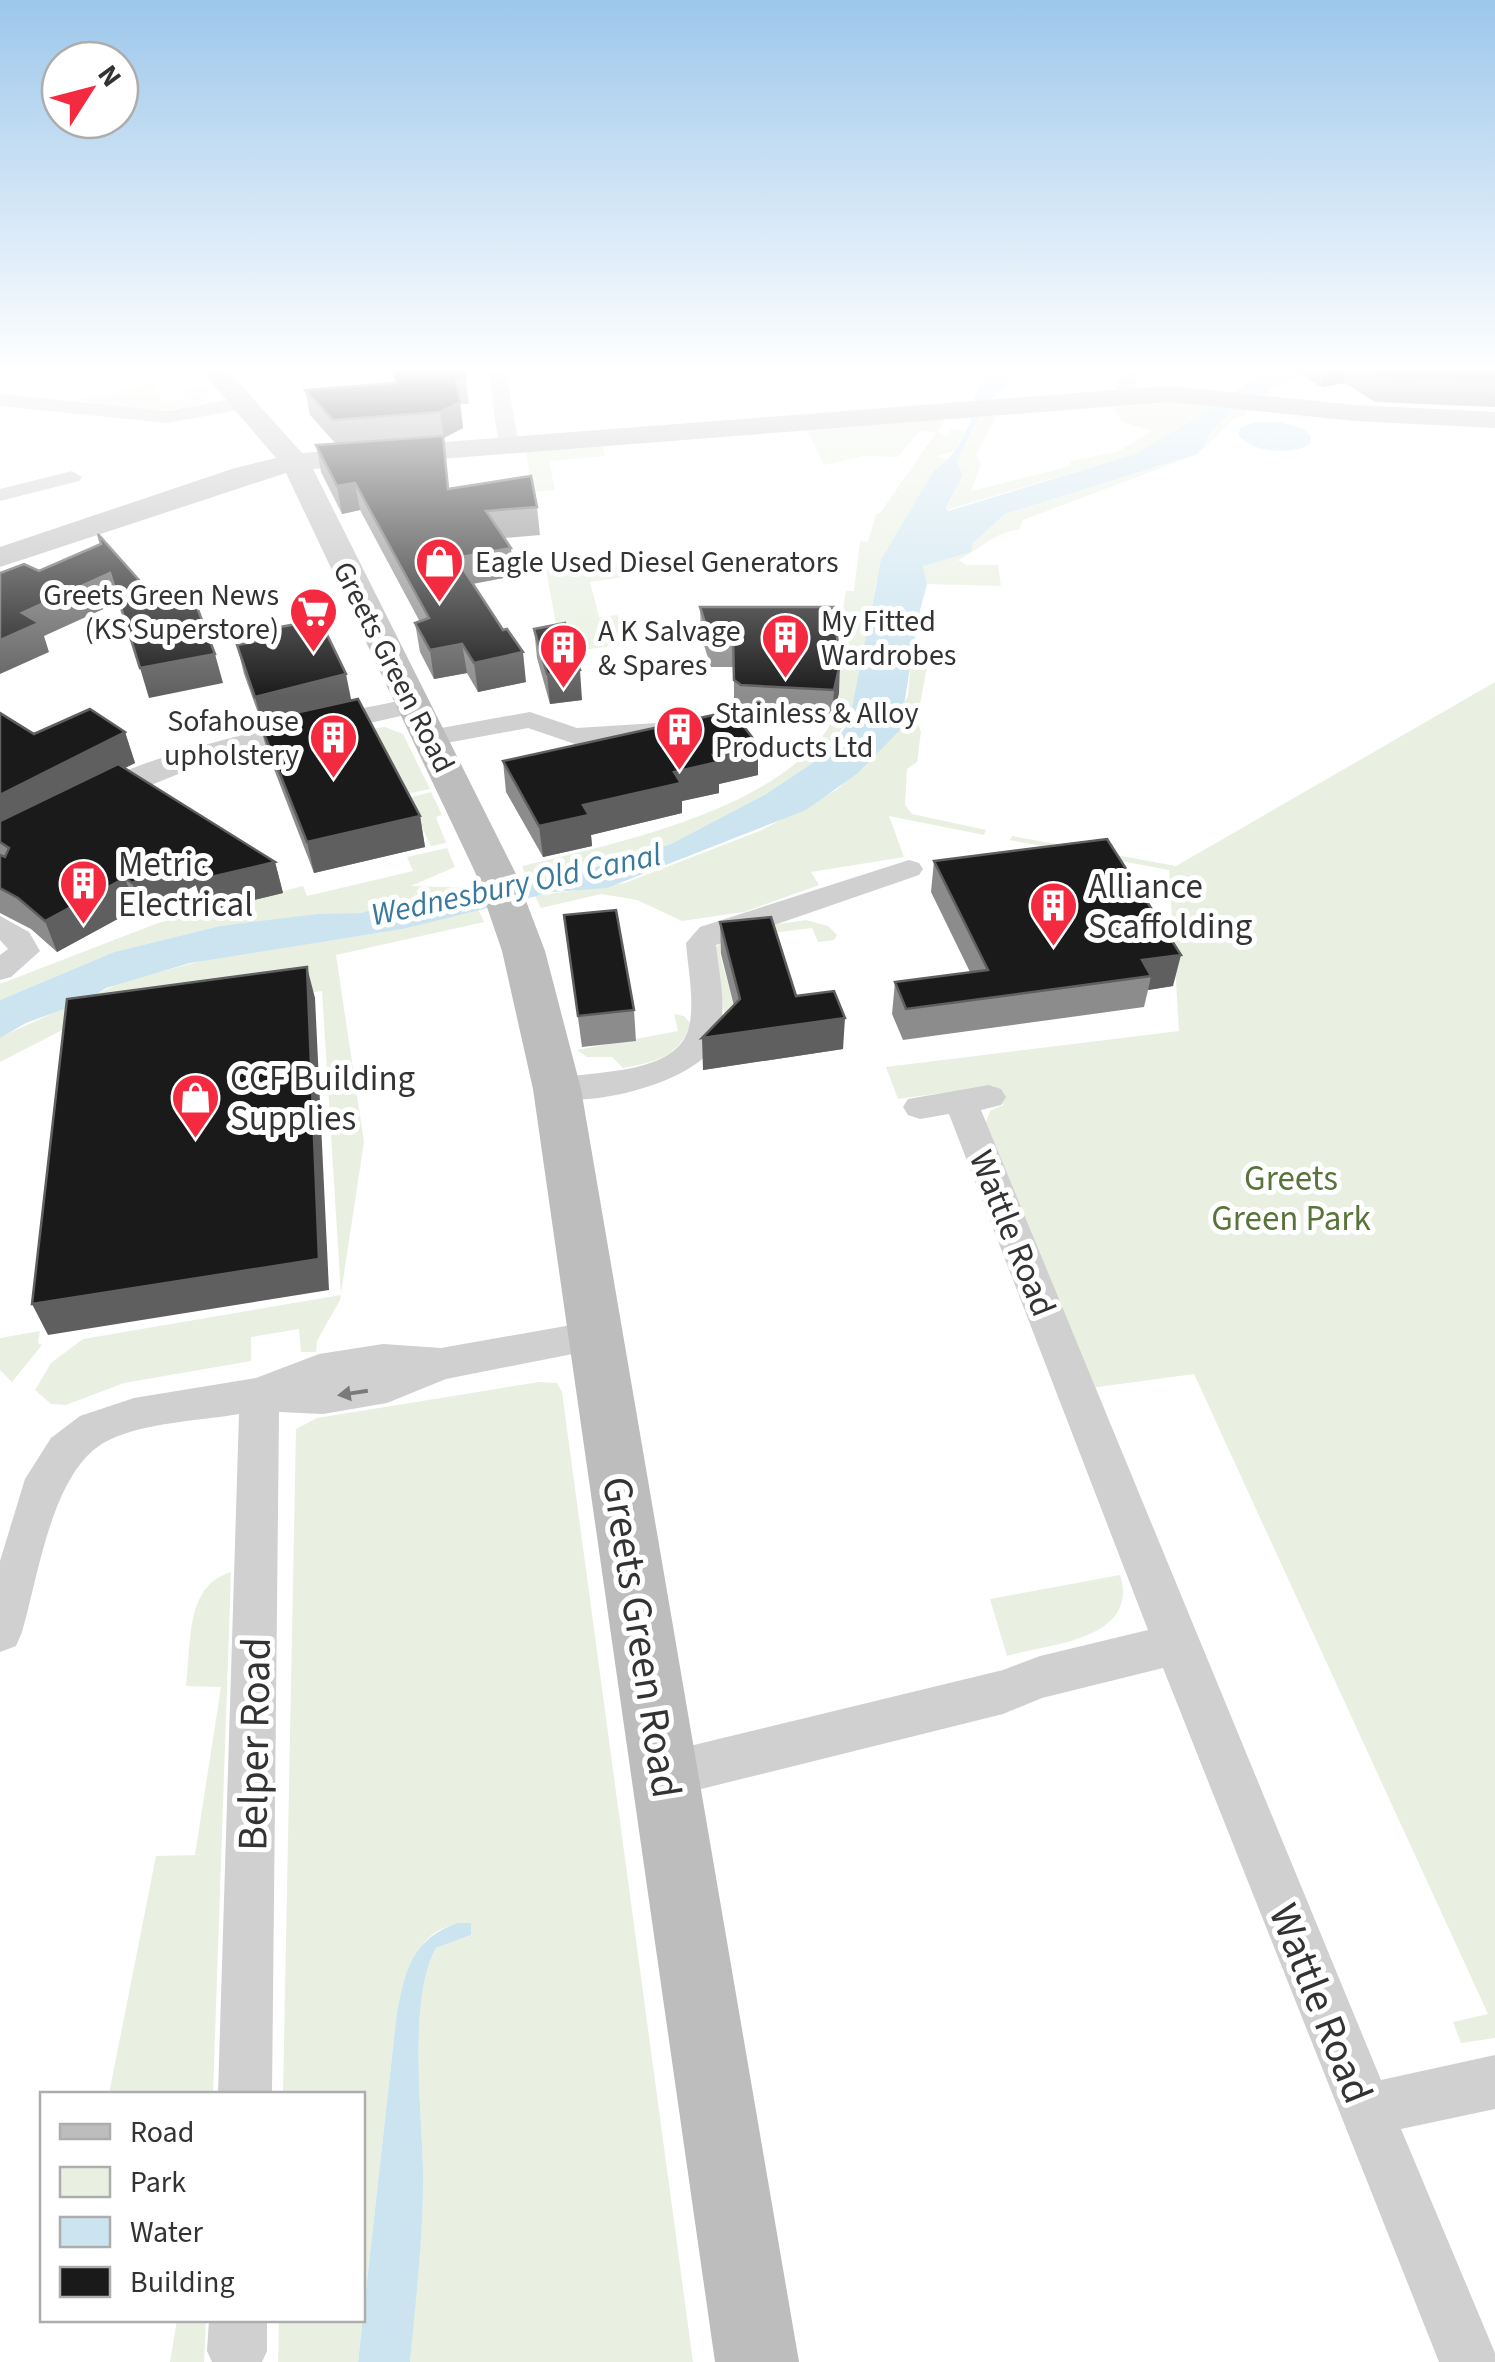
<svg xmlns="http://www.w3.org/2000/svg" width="1495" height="2362" font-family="'Source Sans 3',sans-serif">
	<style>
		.green { fill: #e9f0e1 }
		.water { fill: #cce4f0 }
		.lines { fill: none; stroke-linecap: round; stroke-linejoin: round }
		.street { fill: #d0d0d0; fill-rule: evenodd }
		.secondary { fill: #bdbdbd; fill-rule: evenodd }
		.wall { fill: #8c8c8c }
		.shaded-wall { fill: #5f5f5f }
		.building { fill: #1a1a1a; stroke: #5f5f5f; stroke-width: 2.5 }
		.oneway { fill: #7a7a7a }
		.labels { text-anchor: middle; stroke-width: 10; stroke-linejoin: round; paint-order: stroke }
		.far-poi-label { font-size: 30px; fill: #333; stroke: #fff; text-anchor: start }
		.far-street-label { font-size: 30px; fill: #333; stroke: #fff }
		.far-water-label { font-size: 32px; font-style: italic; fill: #387a9e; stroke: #fff }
		.poi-label { font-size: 35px; fill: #333; stroke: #fff; text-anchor: start }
		.park-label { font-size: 35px; fill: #58743b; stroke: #fff }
		.street-label { font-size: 35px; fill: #333; stroke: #fff }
		.near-street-label { font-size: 42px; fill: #333; stroke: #fff }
	</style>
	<rect width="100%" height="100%" fill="#fff"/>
	<!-- green -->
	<path class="green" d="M153 384 164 402 187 398 184 391 204 385 212 394C187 422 109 404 74 400Z
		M1180 401 1220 404 1135 454 946 510 963 475 957 463 981 417 997 416 976 454 981 463 971 491 1071 466 1069 461 1117 452 1152 431 1123 422 1111 407Z
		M1229 405 1247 408 1245 416 1235 418 1198 454 1023 520 1019 530C997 530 978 551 958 560L967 565H998L1001 586 927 584 923 566 970 552 972 544 1005 514 1197 454C1210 439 1214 426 1228 414Z
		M946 418 937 432 947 436 951 429 965 431 955 451 937 456 950 460 934 470 876 582 853 712 823 756 766 794 671 844 530 885 522 866C613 844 770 812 827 730 834 719 836 706 839 693L771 607 843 608 846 591H854L860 541 868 542 876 514 880 513 936 433 920 430 898 457 864 456 824 465 806 429Z
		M603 446 605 456 549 461 555 490 533 492 526 452Z
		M586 554 590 566 641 563 644 574 590 582 599 617 617 615 634 643 561 653 544 557Z
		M912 649 930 651 917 720 921 732 917 762 907 769 905 805 912 814 986 830 984 835 889 816 904 857 811 872 819 885 744 912 682 921 637 900 601 894 541 908 535 896 625 883 762 830 836 790 866 764 908 696Z
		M1495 682V2038L1461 2043 1453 2022 1488 2014 1194 1374 1091 1388 986 1122 990 1111 1003 1105 994 1086 898 1099 886 1067 1179 1031 1169 870 1010 840 1012 836 1176 866Z
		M385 727 403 734 430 789 406 794 371 729Z
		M431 792 442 815 436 817 446 843 431 846 408 798Z
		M447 848 455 867 411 886 471 888 473 895 439 901 392 902 361 913 220 926 114 952 0 1000V984L158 923 303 886 307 896 413 871 407 857Z
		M478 909 484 922 336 955 364 1142 340 1300 317 1341 316 1352H301L299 1329 251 1337V1361L124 1383 66 1405 51 1404 35 1390 51 1363 83 1339 341 1295 322 991 76 1023 0 1062V1037L125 981 209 959 403 929Z
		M806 920 828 926 837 935 834 940 818 942 812 928 756 935 761 949 720 954 738 1021 725 1018 714 950 719 944 772 925Z
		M674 1014 684 1016 691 1024C678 1057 656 1062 623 1068L612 1057H587L577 1050 678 1031Z
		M40 1331 38 1343 42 1345 12 1382 0 1370V1338Z
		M539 1382 557 1383 562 1392 693 2362H410C415 2298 424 2233 423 2169 422 2110 408 1999 436 1948L471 1935V1924C419 1921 406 1970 397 2011L358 2362H278L279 2320H362V2094H283L296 1429 317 1418Z
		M231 1572 213 2094H109L156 1856 195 1855 221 1687 186 1686C192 1644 184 1586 231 1572Z
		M1120 1575C1140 1640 1050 1644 1007 1656L990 1599Z
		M177 2320H206L204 2362H170Z"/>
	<!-- water -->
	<path class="water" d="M989 366H1023C1013 381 996 392 987 406 975 424 966 444 957 463L963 475 946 508 948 511 1135 454 1217 406 1248 382 1280 366H1323L1269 389 1270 395H1250L1229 405 1228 416C1214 423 1209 441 1197 454L1005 514 972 544 971 552 923 566 927 584 918 618 900 730 858 773 806 810 607 888 553 892 403 929 190 963 106 988 86 1001 26 1023 0 1038V1000L114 952 220 926 318 914 361 913 393 902 439 901 569 875 671 844 766 794 823 756 849 723 881 560 934 470C957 457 969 428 976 403L974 398Z
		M1279 422 1302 428 1311 436 1310 444C1289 456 1255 453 1238 435L1240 428 1255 422Z
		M458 1923H471V1935L436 1948C408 1999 422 2110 423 2169 424 2233 416 2298 410 2362H358L397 2011C406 1968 413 1938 458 1923Z"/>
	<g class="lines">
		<!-- street -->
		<path class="street" d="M487 366H505L519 446 516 450H502L499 446Z
			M1125 366H1143L1134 386 1143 397 1141 401H1127L1115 387Z
			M0 394 167 411 244 397 254 403 244 409 167 423 0 406Z
			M72 471 82 477 79 481 0 501V489Z
			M414 698 423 701 427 706 423 711 223 756 109 802H89L85 796C118 754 354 710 414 698Z
			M530 712 577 728 672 722 685 730 672 738 575 744 528 728 430 746 417 738 430 730Z
			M909 860 919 863 923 869 919 875 716 945C719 974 728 1010 718 1038 702 1083 586 1109 545 1097L540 1089 545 1081C587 1069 682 1079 690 1022 694 998 688 968 686 943L700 927Z
			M0 916 29 932 40 951 11 977 0 980V955L8 949 0 940Z
			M989 1085 1001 1089 1006 1097 1001 1105 981 1110 1381 2080 1495 2055V2109L1401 2129 1495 2353V2362H1439L1163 1668 1042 1698 1003 1714 665 1798 648 1791 641 1775 648 1759 665 1752 1003 1670 1040 1656 1148 1630 949 1114 920 1119 908 1115 903 1107 908 1099Z
			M594 1321 608 1325 613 1336 608 1347 446 1379 387 1403 323 1414 279 1412 272 2094H218L239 1414C198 1421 147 1422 109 1440 52 1467 39 1575 22 1632L16 1646 0 1652V1561L25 1479 51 1438 80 1416 134 1398 256 1378 319 1354 383 1344 441 1348Z
			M209 2320H267V2351L262 2362H212L207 2351Z"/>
		<!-- secondary -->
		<path class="secondary" d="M197 366H224L302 453 1168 386 1355 405 1495 412V428L1355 421 1168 402 313 469 515 872 545 951 581 1089 799 2362H715L533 1089 502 951 475 872 286 473 0 567V547L235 468 276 458Z"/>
	</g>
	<!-- wall -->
	<path class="wall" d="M464 366 469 404H460L463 428 443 438 449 489 537 507 540 535 504 538 514 576 473 584 526 682 478 692 467 673 434 679 420 652 415 623 420 622 360 510 342 514 321 472 316 445 336 444 310 415 305 390 396 383Z
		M1289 366H1495V407L1375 402 1345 383 1321 387Z
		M700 607 839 693 832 720 741 714 734 710V667H711L701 636Z
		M274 628 351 700 420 816 425 847 314 873 267 751 259 721H261L244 674 237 645 276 638Z
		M534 629 582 700 550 704 537 658Z
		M0 713 34 734 125 732 135 763 124 768 275 862 283 893 204 912 196 885 143 914 136 909 57 952 31 929 0 913Z
		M503 761 758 775 719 784V793L682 801V813L591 835 592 846 543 857 506 792Z
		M934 861 1173 986 1148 990 1144 1007 903 1040 892 1014 895 982 970 972 931 892Z
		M564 915 634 1010 636 1041 582 1047Z
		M720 922 796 996 843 1049 703 1070 734 1006 721 954Z"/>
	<!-- shaded-wall -->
	<path class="shaded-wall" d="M1326 366H1350L1345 383 1321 387Z
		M460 402 463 428 444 438 440 412Z
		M355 483 360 510 342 514 337 486Z
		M511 548 514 576 460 586 456 558Z
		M110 573 119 602 44 636 49 652 0 674V640L22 613Z
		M462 644 467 673 434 679 430 650Z
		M523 652 526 682 478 692 474 663Z
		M215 654 223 683 149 698 140 668Z
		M840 664 839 693 832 720 834 690Z
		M580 670 582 700 550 704 547 674Z
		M346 674 352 704 263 726 255 697Z
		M125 732 135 763 0 832V792Z
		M758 745V775L719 784V793L682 801V813L591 835 592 846 543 857 539 826 583 805 674 772 713 755Z
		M420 816 425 847 314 873 307 842Z
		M186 854 275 862 283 893 204 912 196 885 143 914 132 883Z
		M125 878 136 909 57 952 45 921Z
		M1181 955 1173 986 1148 990 1151 976 1142 960Z
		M307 967 315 998 329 1290 48 1335 32 1304Z
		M845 1018 843 1049 703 1070 702 1038Z"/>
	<!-- building -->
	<path class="building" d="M393 366H464L466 378 456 379 460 402 440 412 333 420 305 390 396 383Z
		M1365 366H1495V381L1382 376Z
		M443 436 448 489 531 476 537 507 486 511 511 548 456 558 503 630 507 629 523 652 474 663 462 644 430 650 415 623 429 618 355 483 337 486 316 445Z
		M98 534 163 607 192 594 215 654 140 668 110 573 22 613 39 623 0 640V573L24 564 39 571 101 544Z
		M700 607H834L840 664 834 690 741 685 734 680 733 638H710Z
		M320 620 346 674 255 697 237 645 278 637 274 628Z
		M565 623 580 670 547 674 534 629Z
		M358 699 420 816 307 842 259 721Z
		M90 709 125 732 0 795V713L34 734Z
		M732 711 758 745 713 755 718 762 674 772 681 783 583 805 589 815 539 826 503 761Z
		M118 764 275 862 194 881 186 854 132 883 125 878 45 921 18 898 0 888V855L5 857 9 848 0 842V821Z
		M1107 839 1181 955 1142 960 1151 976 906 1009 895 982 988 970 934 861Z
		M616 910 634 1010 578 1016 564 915Z
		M771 917 796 996 834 991 845 1018 702 1038 740 999 720 922Z
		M307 967 319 1259 32 1304 67 999Z"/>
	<!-- one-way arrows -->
	<defs><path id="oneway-solid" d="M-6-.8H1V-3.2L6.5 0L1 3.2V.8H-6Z" transform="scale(2.5)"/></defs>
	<use class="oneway" href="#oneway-solid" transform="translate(353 1393) rotate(171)"/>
	<!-- sky -->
	<linearGradient id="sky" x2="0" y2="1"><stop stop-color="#9dc7eb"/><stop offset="0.53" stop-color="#fff"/><stop offset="1" stop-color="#fff" stop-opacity="0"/></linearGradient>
	<rect width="1495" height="697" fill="url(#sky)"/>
	<!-- icons -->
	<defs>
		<symbol id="shop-pin" viewBox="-11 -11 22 30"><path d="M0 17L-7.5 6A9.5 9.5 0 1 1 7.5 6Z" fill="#f42a41" stroke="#fff"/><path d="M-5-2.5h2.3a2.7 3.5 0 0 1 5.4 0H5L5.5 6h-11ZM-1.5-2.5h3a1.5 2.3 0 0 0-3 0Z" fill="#fff"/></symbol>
		<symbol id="supermarket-pin" viewBox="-11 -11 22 30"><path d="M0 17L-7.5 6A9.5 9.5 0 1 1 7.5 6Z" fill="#f42a41" stroke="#fff"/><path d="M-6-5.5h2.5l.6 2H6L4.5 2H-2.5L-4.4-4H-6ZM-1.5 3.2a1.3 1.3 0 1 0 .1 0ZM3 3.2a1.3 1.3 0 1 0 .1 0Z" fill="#fff"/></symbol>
		<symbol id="building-pin" viewBox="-11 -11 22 30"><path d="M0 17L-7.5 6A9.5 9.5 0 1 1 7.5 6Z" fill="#f42a41" stroke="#fff"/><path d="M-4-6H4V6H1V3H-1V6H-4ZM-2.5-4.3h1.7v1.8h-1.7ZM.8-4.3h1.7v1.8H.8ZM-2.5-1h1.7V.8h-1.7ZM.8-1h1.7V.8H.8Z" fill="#fff"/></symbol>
	</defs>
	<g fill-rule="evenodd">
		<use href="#shop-pin" x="412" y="534" width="55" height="75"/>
		<use href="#supermarket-pin" x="286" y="584" width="55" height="75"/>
		<use href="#building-pin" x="758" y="610" width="55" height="75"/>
		<use href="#building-pin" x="536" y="620" width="55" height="75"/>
		<use href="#building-pin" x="652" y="702" width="55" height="75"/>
		<use href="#building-pin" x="306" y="710" width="55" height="75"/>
		<use href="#building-pin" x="56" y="856" width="55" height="75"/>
		<use href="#building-pin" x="1026" y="878" width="55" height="75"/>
		<use href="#shop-pin" x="168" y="1070" width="55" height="75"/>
	</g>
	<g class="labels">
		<!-- far-poi labels -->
		<g class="far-poi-label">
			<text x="475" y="572">Eagle Used Diesel Generators</text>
			<text x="279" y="605" text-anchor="end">Greets Green News<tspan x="279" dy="34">(KS Superstore)</tspan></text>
			<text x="821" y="631">My Fitted<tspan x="821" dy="34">Wardrobes</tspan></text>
			<text x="598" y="641">A K Salvage<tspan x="598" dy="34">&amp; Spares</tspan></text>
			<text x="715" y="723">Stainless &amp; Alloy<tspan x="715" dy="34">Products Ltd</tspan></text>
			<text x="299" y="731" text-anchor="end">Sofahouse<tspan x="299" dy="34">upholstery</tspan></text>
		</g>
		<!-- far-street labels -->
		<g class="far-street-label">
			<text transform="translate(394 667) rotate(63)" y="10">Greets Green Road</text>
		</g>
		<!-- far-water labels -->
		<g class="far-water-label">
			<text transform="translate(516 884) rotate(-12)" y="11">Wednesbury Old Canal</text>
		</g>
		<!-- poi labels -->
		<g class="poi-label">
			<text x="118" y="876">Metric<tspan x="118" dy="40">Electrical</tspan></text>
			<text x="1088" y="898">Alliance<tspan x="1088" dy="40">Scaffolding</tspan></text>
			<text x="230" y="1090">CCF Building<tspan x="230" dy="40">Supplies</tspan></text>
		</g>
		<!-- park labels -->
		<g class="park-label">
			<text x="1291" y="1190">Greets<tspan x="1291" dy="40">Green Park</tspan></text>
		</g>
		<!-- street labels -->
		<g class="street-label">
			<text transform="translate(1013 1233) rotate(68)" y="12">Wattle Road</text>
		</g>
		<!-- near-street labels -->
		<g class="near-street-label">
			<text transform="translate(643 1637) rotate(81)" y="15">Greets Green Road</text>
			<text transform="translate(253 1744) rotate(-89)" y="15">Belper Road</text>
			<text transform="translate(1322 2003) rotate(68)" y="15">Wattle Road</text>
		</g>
	</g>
	<!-- legend -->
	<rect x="40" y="2092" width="325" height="230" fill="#ffffff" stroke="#adadad" stroke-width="2.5"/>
	<rect x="60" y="2124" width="50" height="15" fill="#bdbdbd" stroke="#adadad" stroke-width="2.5"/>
	<text x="130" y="2142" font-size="30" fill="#333333">Road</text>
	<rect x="60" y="2167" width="50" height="30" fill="#e9f0e1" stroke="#adadad" stroke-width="2.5"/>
	<text x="130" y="2192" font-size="30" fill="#333333">Park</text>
	<rect x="60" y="2217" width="50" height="30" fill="#cce4f0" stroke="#adadad" stroke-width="2.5"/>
	<text x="130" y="2242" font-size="30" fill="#333333">Water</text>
	<rect x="60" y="2267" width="50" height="30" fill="#1a1a1a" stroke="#adadad" stroke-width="2.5"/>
	<text x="130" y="2292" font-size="30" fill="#333333">Building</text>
	<!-- north arrow -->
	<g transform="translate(90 90) rotate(54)"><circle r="48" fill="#ffffff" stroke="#adadad" stroke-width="2.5"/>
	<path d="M0-8L18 38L0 25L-18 38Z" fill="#f42a41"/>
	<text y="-15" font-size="28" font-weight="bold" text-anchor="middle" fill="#333333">N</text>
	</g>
</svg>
